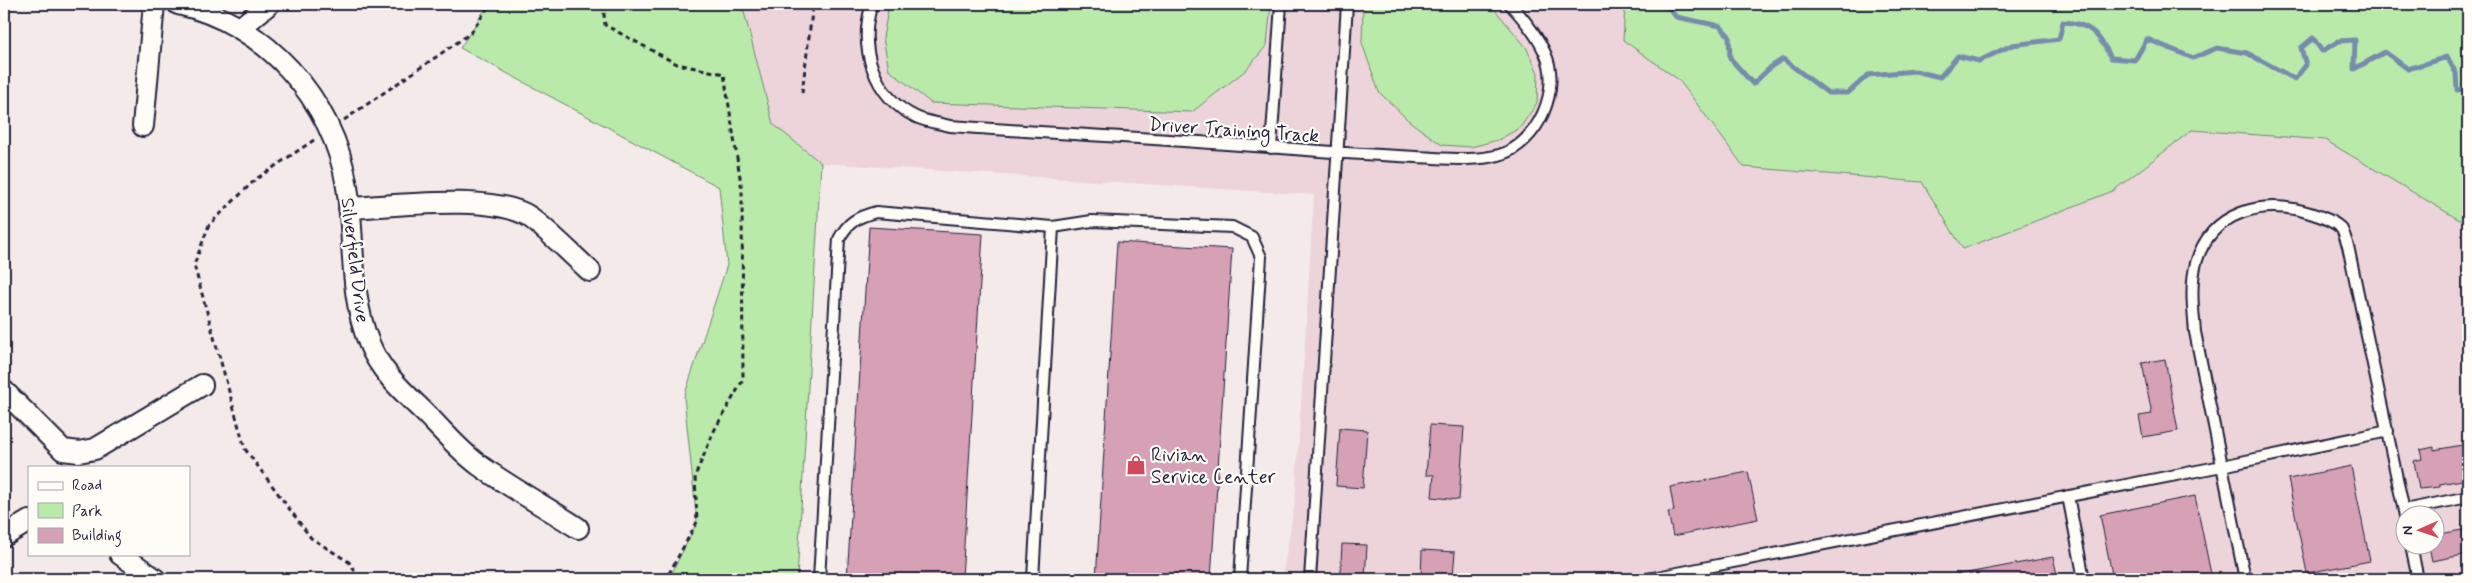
<svg xmlns="http://www.w3.org/2000/svg" width="2472" height="583" font-family="Mynerve,sans-serif">
	<style>
		.built { fill: #ecd4da; fill-rule: evenodd }
		.green { fill: #b9eaaa; stroke: #6e8672 }
		.lines { fill: none; stroke-linecap: round; stroke-linejoin: round }
		.stream { stroke: #778cac; stroke-width: 5 }
		.building { fill: #d6a0b5; stroke: #22223b }
		.lane-casing { stroke: #22223b; stroke-width: 14 }
		.street-casing { stroke: #22223b; stroke-width: 24 }
		.path { stroke: #22223b; stroke-width: 3; stroke-dasharray: 5 4; stroke-linecap: butt }
		.lane { stroke: #fdfcf7; stroke-width: 10 }
		.street { stroke: #fdfcf7; stroke-width: 20 }
		.labels { text-anchor: middle; stroke-width: 4.5; stroke-linejoin: round; paint-order: stroke }
		.street-label { font-size: 19px; fill: #22223b; stroke: #fdfcf7 }
		.poi-label { font-size: 19px; fill: #22223b; stroke: #fdfcf7; text-anchor: start }
	</style>
	<rect width="100%" height="100%" fill="#f5eaea"/>
	<filter id="ink" filterUnits="userSpaceOnUse"><feTurbulence type="fractalNoise" baseFrequency=".02" numOctaves="2"/><feDisplacementMap in="SourceGraphic" scale="10" xChannelSelector="R" yChannelSelector="G"/><feConvolveMatrix kernelMatrix="1 2 1 2 8 2 1 2 1" color-interpolation-filters="sRGB"/></filter>
	<g filter="url(#ink)">
		<!-- built -->
		<path class="built" d="M742 4H1864L2468 77V579H1282L1295 501 1314 195 821 163 773 124ZM2404 516H2434V546H2404Z"/>
		<!-- green -->
		<path class="green" d="M489 4H742L773 124 821 163 797 579H669L697 522 684 397 727 265 719 187 460 48Z
			M889 4H1271L1267 45 1246 70 1192 112 931 103 889 70 883 38Z
			M1363 4H1490L1526 47 1538 73 1537 103 1520 128 1498 140 1471 147 1442 145 1409 121 1379 92 1362 43Z
			M1625 4H2468V225L2325 140 2192 130 2113 191 1963 249 1922 182 1744 167 1679 80 1623 40Z"/>
		<g class="lines">
			<!-- stream -->
			<path class="stream" d="M1666 4 1676 17 1720 26 1729 36 1730 58 1753 84 1772 66 1783 59 1828 93H1848L1868 75 1915 71 1940 77 1958 56 1979 61 2012 45 2059 39 2063 22C2090 23 2099 34 2111 58L2135 60 2147 39 2193 58 2217 48 2247 53 2295 79 2306 65 2301 48 2313 38 2322 51 2339 41 2355 40 2354 69 2385 52 2408 69 2447 57 2456 73 2457 90 2468 88"/>
		</g>
		<!-- building -->
		<path class="building" d="M869 227 983 234 962 579H847Z
			M1117 242 1232 249 1211 579H1096Z
			M2165 359 2178 431 2143 437 2139 416 2152 414 2142 363Z
			M1430 425 1464 427 1459 500 1432 497 1434 475H1426Z
			M1340 428 1367 430 1363 488 1336 486Z
			M2468 444V479L2440 484V487L2419 489 2414 461 2422 459 2420 450 2434 447V450Z
			M2351 466 2370 561 2307 573 2288 479Z
			M1748 472 1758 519 1673 536 1668 512 1674 511 1670 487Z
			M2195 496 2212 579H2113L2100 515Z
			M2468 529V554L2432 561 2429 546H2434V535Z
			M1342 544 1367 545 1365 579H1340Z
			M1422 550 1455 552 1453 576 1440 575V579H1421Z
			M2053 557 2058 579H1935Z"/>
		<g class="lines">
			<defs>
				<path id="lane" d="M872 4C858 46 873 97 916 117 926 122 939 123 950 126 1060 134 1171 139 1281 148 1326 152 1371 155 1416 157 1444 158 1472 162 1499 155 1538 144 1562 89 1545 53 1537 35 1523 18 1510 4
					M1271 148 1281 4
					M2068 496 2084 579
					M2404 510 2468 497
					M2411 546 2418 579
					M819 579 839 239C848 222 857 217 876 212L1053 227 1092 221 1232 227 1252 237 1261 257 1240 579
					M1033 579 1053 227
					M1310 579 1347 4
					M1647 579 2222 466 2388 431
					M2245 579 2195 332C2193 309 2190 285 2196 263 2211 211 2263 198 2310 213 2320 216 2333 221 2341 228 2344 232 2346 241 2348 246L2405 516"/>
				<path id="street" d="M178 4C264 22 334 100 347 187 355 238 349 295 369 343 379 369 400 389 420 408 439 426 458 450 479 465 511 488 546 507 578 528
					M240 28 269 4
					M143 126 154 4
					M349 208C392 206 495 193 530 217 551 233 570 253 590 271
					M4 391 63 450 79 452 95 449 202 385
					M4 536 29 521
					M120 554 155 579"/>
			</defs>
			<!-- lane casing -->
			<use href="#lane" class="lane-casing"/>
			<!-- street casing -->
			<use href="#street" class="street-casing"/>
			<!-- path -->
			<path class="path" d="M603 4 605 25 677 64 724 74 742 190 743 380 715 429 695 476 697 522 666 579
				M802 93 813 4
				M344 120 471 33 490 4
				M314 140 256 179 209 225 194 265 245 449 311 538 349 562 360 579"/>
			<!-- lane -->
			<use href="#lane" class="lane"/>
			<!-- street -->
			<use href="#street" class="street"/>
		</g>
	</g>
	<!-- icons -->
	<defs>
		<symbol id="shop-bare" viewBox="-9 -9 18 18"><path d="M-5-2.5h2.3a2.7 3.5 0 0 1 5.4 0H5L5.5 6h-11ZM-1.5-2.5h3a1.5 2.3 0 0 0-3 0Z" fill="#d1495b" stroke="#fdfcf7" stroke-width="2.5" paint-order="stroke"/></symbol>
	</defs>
	<g fill-rule="evenodd">
		<use href="#shop-bare" x="1122" y="451" width="28" height="28"/>
	</g>
	<g class="labels">
		<!-- street labels -->
		<g class="street-label">
			<text transform="translate(1234 129) rotate(4)" y="7">Driver Training Track</text>
			<text transform="translate(356 260) rotate(83)" y="7">Silverfield Drive</text>
		</g>
		<!-- poi labels -->
		<g class="poi-label">
			<text x="1151" y="461">Rivian<tspan x="1151" dy="22">Service Center</tspan></text>
		</g>
	</g>
	<!-- margin -->
	<rect width="2472" height="583" fill="none" stroke="#fdfcf7" stroke-width="20"/>
	<rect x="10" y="10" width="2452" height="563" fill="none" stroke="#22223b" stroke-width="2" filter="url(#ink)"/>
	<!-- legend -->
	<rect x="28" y="466" width="162" height="90" fill="#fdfcf7" stroke="#a5a5ac"/>
	<rect x="38" y="482" width="25" height="8" fill="#fdfcf7" stroke="#a5a5ac"/>
	<text x="72" y="490" font-size="15" fill="#22223b">Road</text>
	<rect x="38" y="503" width="25" height="15" fill="#b9eaaa" stroke="#a5a5ac"/>
	<text x="72" y="516" font-size="15" fill="#22223b">Park</text>
	<rect x="38" y="528" width="25" height="15" fill="#d6a0b5" stroke="#a5a5ac"/>
	<text x="72" y="540" font-size="15" fill="#22223b">Building</text>
	<!-- north arrow -->
	<g transform="translate(2420 530) rotate(268)"><circle r="24" fill="#fdfcf7" stroke="#a5a5ac"/>
	<path d="M0-4L9 19L0 12L-9 19Z" fill="#d1495b"/>
	<text y="-8" font-size="14" font-weight="bold" text-anchor="middle" fill="#22223b">N</text>
	</g>
</svg>
